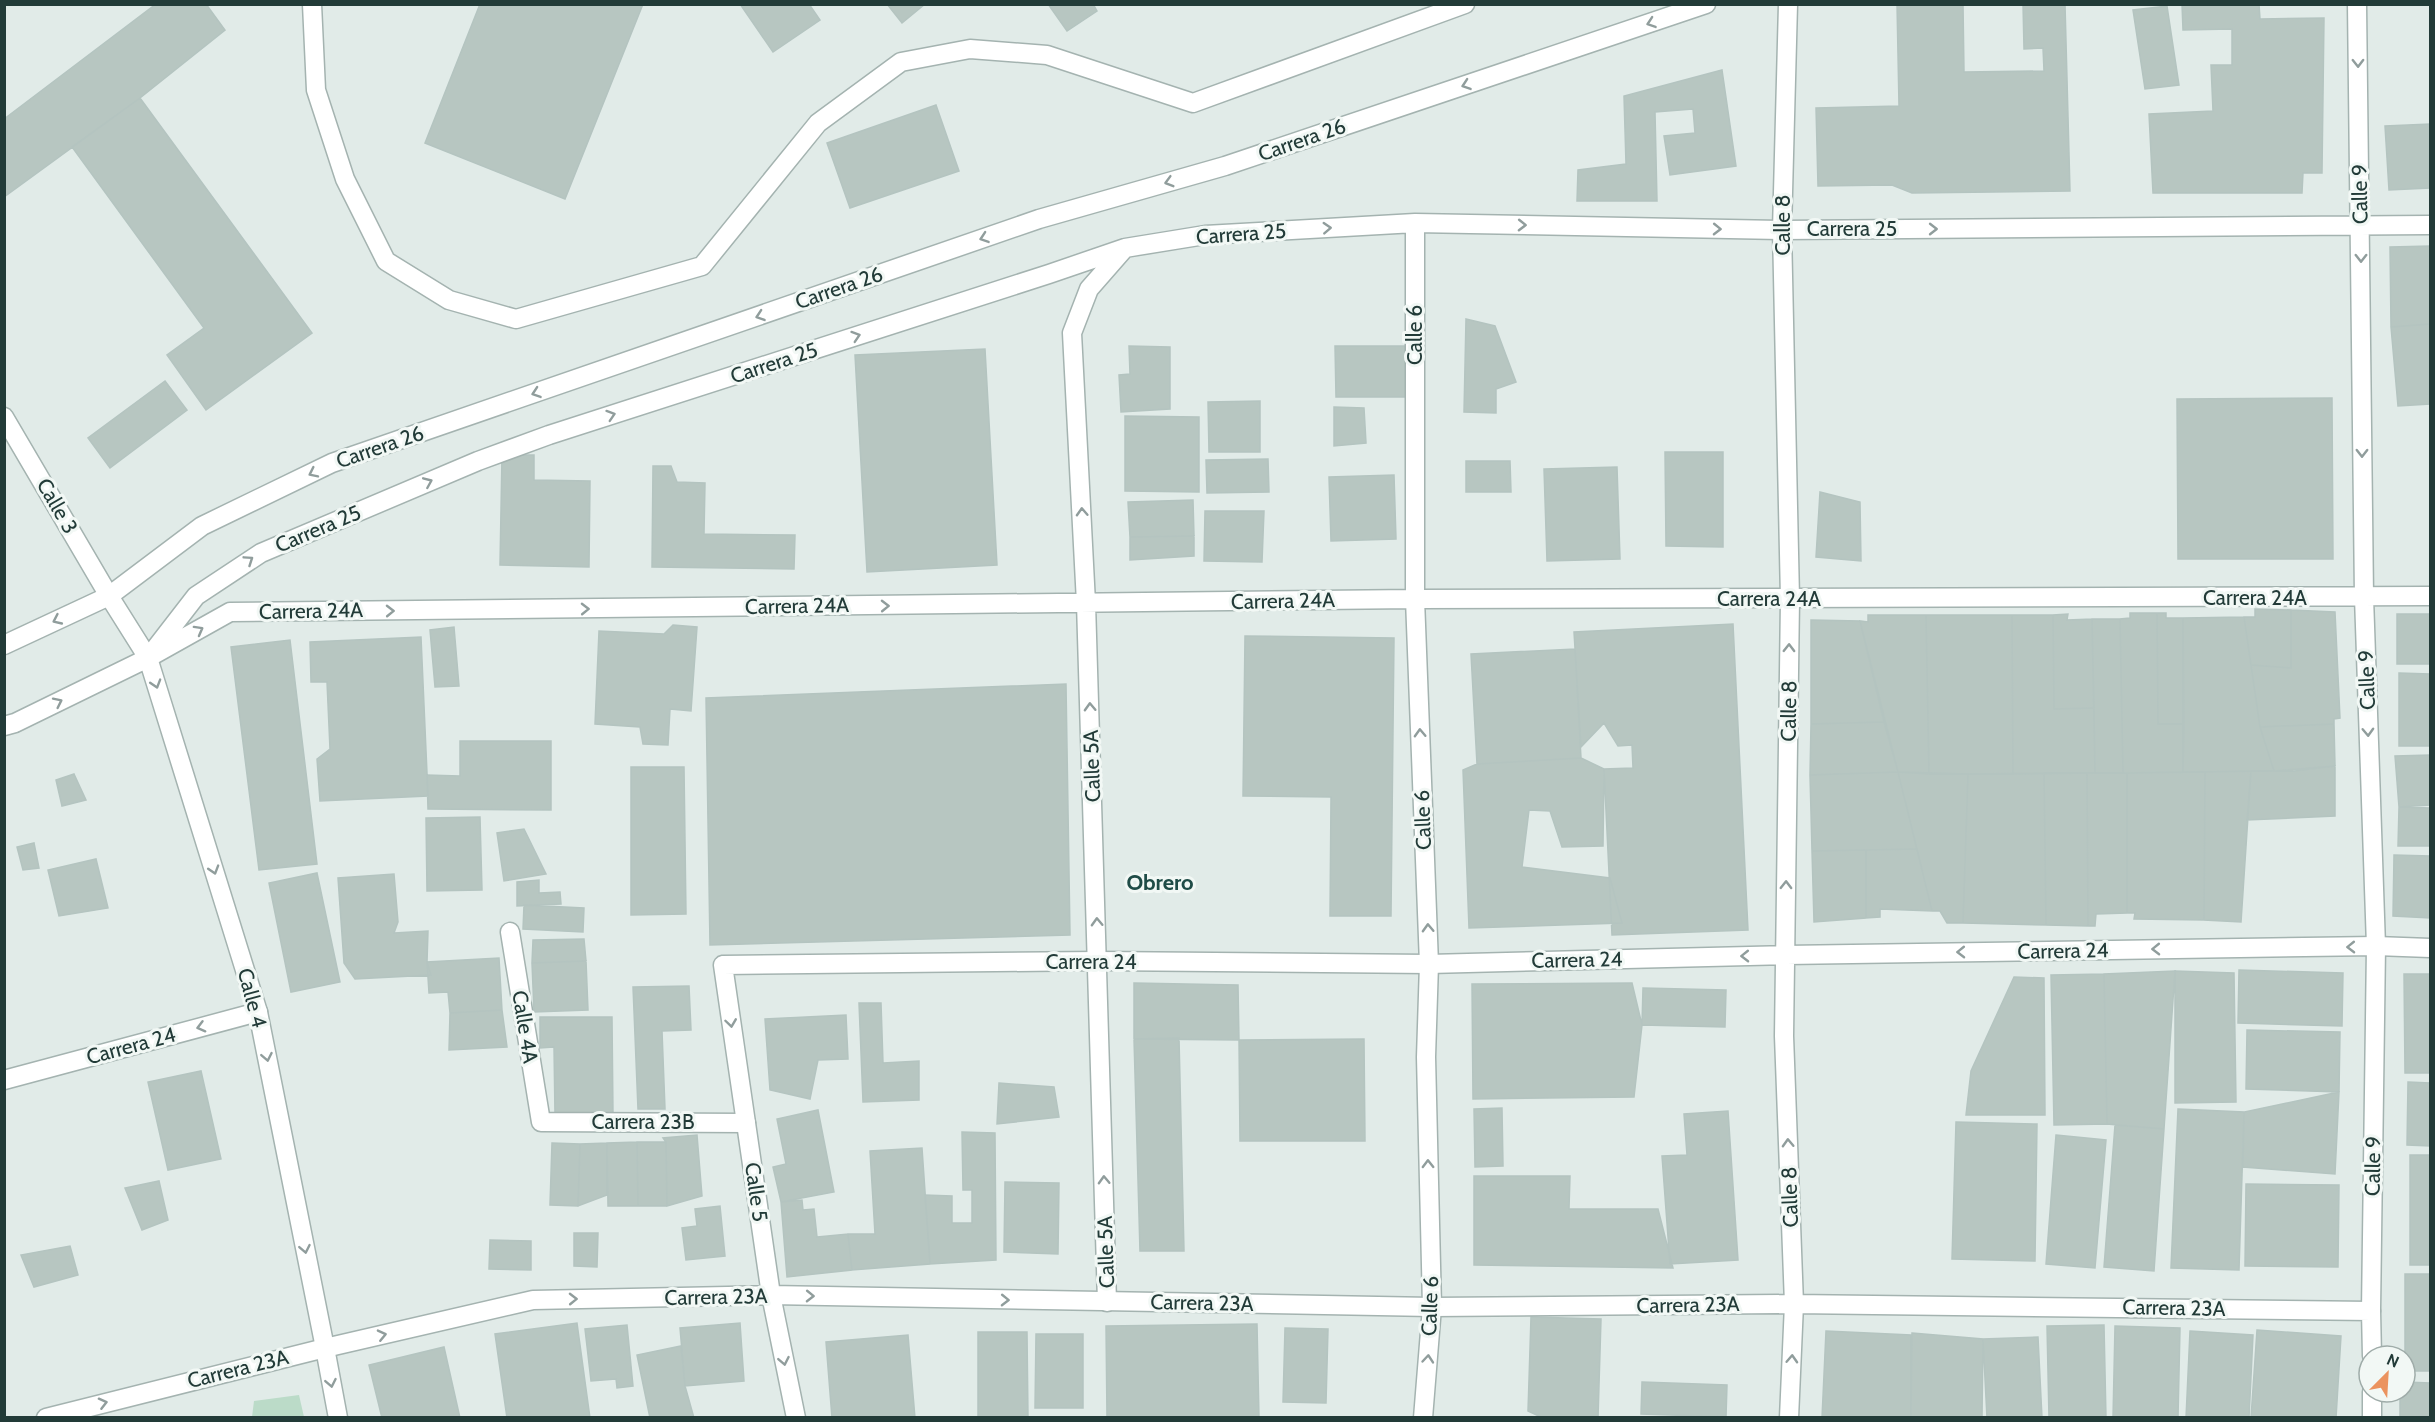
<svg xmlns="http://www.w3.org/2000/svg" width="2435" height="1422" font-family="Cabin,sans-serif">
	<style>
		.green { fill: #bbdbc8 }
		.building { fill: #b7c6c1; stroke: #b4c4c0; stroke-width: 1.5 }
		.lines { fill: none; stroke-linecap: round; stroke-linejoin: round }
		.service-casing { stroke: #a4b3b0; stroke-width: 21 }
		.minor-casing { stroke: #a4b3b0; stroke-width: 21 }
		.tertiary-casing { stroke: #a4b3b0; stroke-width: 21 }
		.service { stroke: #fff; stroke-width: 18 }
		.minor { stroke: #fff; stroke-width: 18 }
		.tertiary { stroke: #fff; stroke-width: 18 }
		.oneway { stroke: #909d9c }
		.labels { text-anchor: middle; stroke-width: 6; stroke-linejoin: round; paint-order: stroke }
		.street-label { font-size: 21px; fill: #223b38; stroke: #f2f8f5 }
		.neighbourhood-label { font-size: 22px; font-weight: bold; fill: #1f4c47; stroke: #f2f8f5 }
	</style>
	<rect width="100%" height="100%" fill="#e1ebe8"/>
	<!-- green -->
	<path class="green" d="M299 1395 304 1417H252L254 1401Z"/>
	<!-- building -->
	<path class="building" d="M156 4H206L225 30 140 98 4 197V119Z
		M480 4H643L565 199 425 143Z
		M740 4H809L820 20 773 52Z
		M887 4H925L902 23Z
		M1048 4H1093L1097 11 1067 31Z
		M1897 4H1963L1964 72 2044 71 2043 48 2024 49 2023 4H2065L2070 191 1912 193 1892 185 1818 186 1816 108 1899 106Z
		M2182 4H2259L2260 19 2324 18 2322 173H2303L2302 193H2153L2149 114 2213 111 2211 65H2232V29L2183 30Z
		M2167 6 2179 85 2145 89 2133 10Z
		M1722 70 1736 166 1670 175 1664 136 1695 133 1693 109 1655 112 1657 201H1577L1578 170 1626 164 1624 96Z
		M140 98 312 333 206 410 167 355 204 328 72 147Z
		M936 105 959 171 850 208 827 143Z
		M2430 124V188L2389 190 2385 126Z
		M2430 246V324L2391 327 2390 247Z
		M1466 319 1495 326 1516 382 1496 389V413L1464 412Z
		M2430 324V404L2398 406 2391 327Z
		M1129 346 1170 347V409L1121 412 1119 375 1130 374Z
		M1335 346H1407L1408 397H1336Z
		M985 349 997 565 867 572 855 355Z
		M165 381 187 410 110 468 88 438Z
		M2332 398 2333 559H2178L2177 399Z
		M1260 401V452H1209L1208 402Z
		M1334 407 1364 408 1366 443 1334 446Z
		M1125 416 1199 417V492L1125 491Z
		M1665 452H1723V547L1666 546Z
		M502 455H534V480L590 481 589 567 500 565Z
		M1268 459 1269 492 1207 493 1206 460Z
		M1466 461H1510L1511 492H1466Z
		M653 466H671L677 482 705 483 704 534 795 535 794 569 652 567Z
		M1617 467 1620 559 1547 561 1544 469Z
		M1394 475 1396 539 1331 541 1329 477Z
		M1820 492 1860 502 1861 561 1816 557Z
		M1193 500 1194 536 1130 537 1128 502Z
		M1205 511H1264L1262 562 1204 561Z
		M1194 536V556L1130 560V537Z
		M2255 609 2291 610V668L2251 665 2244 617H2255Z
		M2291 610 2335 612 2340 718 2334 719V724L2260 727 2251 665 2291 668Z
		M2130 613H2157L2158 724H2184L2183 772 2123 773 2120 619 2130 618Z
		M2157 613H2166V618H2183L2184 724H2158Z
		M2068 614 2067 620 2092 619 2094 708 2054 709 2053 615Z
		M2397 614H2430V664H2397Z
		M1868 615H1926L1929 774 1898 772 1860 621 1868 622Z
		M1926 615H2012L2013 774H1929Z
		M2012 615H2053L2054 709 2094 708 2095 773 2013 774Z
		M2244 617 2260 727 2274 771 2183 772V618Z
		M2092 619H2120L2123 773H2095Z
		M1811 620 1860 621 1884 722 1811 724Z
		M1733 624 1748 930 1612 935 1604 769 1633 768 1632 745 1618 746 1604 723 1581 747 1574 632Z
		M673 625 697 627 691 711 670 709 668 745 643 744 640 727 595 724 599 631 664 634Z
		M454 627 459 686 435 687 430 630Z
		M1245 636 1394 638 1391 916H1330L1331 797 1243 796Z
		M421 637 428 796 320 801 317 759 330 749 327 682H311L310 642Z
		M290 640 317 864 259 870 231 647Z
		M1575 649 1581 758 1477 764 1471 654Z
		M2399 673 2430 674V746H2399Z
		M1066 684 1070 935 710 945 706 698Z
		M1884 722 1898 772 1810 775 1811 724Z
		M2334 724 2335 766 2274 771 2260 727Z
		M460 741H551V810L428 809 427 775 460 776Z
		M2430 755V805L2399 807 2395 756Z
		M1581 758 1604 769 1603 846 1562 847 1550 811 1529 810 1522 867 1610 878 1622 923 1469 928 1463 770 1477 764Z
		M2335 766V816L2247 820 2251 771H2294Z
		M631 767H684L686 914 631 915Z
		M2251 771 2241 922 2204 920 2205 772Z
		M1898 772 1917 849 1812 851 1810 775Z
		M1898 772 1968 774 1963 923H1947L1940 911H1932Z
		M2205 772 2204 920 2134 919 2135 913H2127V773Z
		M2044 773H2087L2088 926 2046 925Z
		M2044 773 2046 925 1963 923 1968 774Z
		M2087 773H2127V913L2096 914 2095 926H2088Z
		M74 774 86 800 62 806 56 780Z
		M2399 807 2430 808V846H2398Z
		M480 817 482 890 427 891 426 818Z
		M524 829 546 874 504 881 497 833Z
		M34 843 39 868 23 870 17 847Z
		M1917 849 1932 911 1880 909V917L1866 918V850Z
		M1866 850V918L1814 922 1812 851Z
		M2394 855 2430 856V918L2393 916Z
		M96 859 108 908 59 916 48 870Z
		M317 873 340 982 291 992 269 883Z
		M394 874 398 922 394 933 428 931 427 962 431 975 355 979 344 963 338 878Z
		M539 880V893L560 892 561 904 517 906V882Z
		M524 905 584 908 583 932 523 929Z
		M584 939 586 961 532 963 533 940Z
		M499 958 502 1010 450 1013 448 992 429 993 427 962Z
		M586 961 588 1010 534 1012 532 963Z
		M2239 970 2343 973 2342 1026 2238 1023Z
		M2175 971 2234 973 2236 1102 2175 1103Z
		M2175 971 2164 1129 2107 1124 2104 974Z
		M2104 974 2107 1124 2054 1125 2051 975Z
		M2404 974H2430V1073H2405Z
		M2014 977 2044 978 2045 1115H1966L1971 1071Z
		M1134 983 1238 985 1239 1040 1134 1039Z
		M1632 983 1642 1025 1634 1097 1473 1099 1472 984Z
		M689 986 691 1030 662 1031 665 1109H638L633 987Z
		M1643 988 1726 990 1725 1027 1642 1025Z
		M859 1003H881L883 1063 919 1061V1100L863 1102Z
		M502 1010 507 1047 449 1050 450 1013Z
		M846 1015 848 1059 818 1060 810 1099 770 1090 765 1019Z
		M540 1017H612L613 1114 555 1115 554 1047 540 1048Z
		M2247 1030 2340 1032 2339 1092 2246 1089Z
		M1179 1038 1184 1251H1140L1134 1039Z
		M1364 1039 1365 1141H1240L1239 1040Z
		M201 1071 221 1159 168 1170 148 1082Z
		M2408 1082 2430 1083V1146L2407 1145Z
		M999 1083 1054 1087 1059 1117 997 1124Z
		M2339 1092 2335 1174 2243 1167 2244 1112Z
		M1502 1108 1503 1166 1475 1167 1474 1109Z
		M2178 1109 2244 1112 2239 1270 2171 1268Z
		M818 1110 834 1192 781 1202 773 1167 786 1164 777 1119Z
		M1728 1111 1738 1260 1670 1264 1662 1156 1687 1155 1684 1114Z
		M1956 1122 2037 1124 2035 1261 1952 1259Z
		M2115 1125 2164 1129 2154 1271 2104 1267Z
		M962 1132 995 1133 996 1260 930 1264 925 1195 952 1196V1223H972V1190H963Z
		M697 1135 702 1196 667 1206 666 1142 663 1138Z
		M2056 1135 2106 1140 2095 1268 2046 1264Z
		M637 1142 638 1206H608L607 1143Z
		M637 1142H666L667 1206H638Z
		M552 1143 580 1144 578 1206 550 1205Z
		M607 1143V1195L578 1206 580 1144Z
		M922 1148 930 1264 852 1270 848 1234H875L870 1151Z
		M2410 1155H2430V1265H2410Z
		M1474 1176H1570L1569 1209H1658L1673 1268 1474 1265Z
		M159 1181 168 1220 142 1230 125 1188Z
		M1005 1182 1059 1183 1058 1254 1004 1252Z
		M2246 1184 2339 1185 2338 1267 2245 1266Z
		M802 1200 803 1210 814 1209 817 1237 848 1234 852 1270 787 1277 781 1202Z
		M720 1206 725 1256 686 1260 682 1228 697 1226 695 1209Z
		M574 1233H598L597 1267 574 1266Z
		M490 1240 531 1241V1270L489 1269Z
		M70 1246 78 1275 34 1287 21 1255Z
		M2405 1274H2430V1371H2405Z
		M1531 1317 1601 1319 1598 1418H1543L1528 1411Z
		M577 1323 590 1418H507L495 1334Z
		M740 1323 744 1381 685 1386 680 1328Z
		M1257 1324 1259 1418H1107L1106 1326Z
		M627 1325 633 1386 617 1388 616 1379 591 1381 585 1329Z
		M2104 1325 2106 1418H2049L2047 1326Z
		M2115 1326 2180 1328 2178 1418H2113Z
		M1285 1328 1328 1329 1326 1403 1283 1402Z
		M2257 1330 2341 1336 2336 1418H2251Z
		M1826 1331 1911 1335V1418H1822Z
		M2190 1331 2253 1335 2249 1418H2186Z
		M978 1332H1027L1028 1418H978Z
		M1912 1333 1983 1339 1982 1418H1911Z
		M1036 1334H1083V1408H1035Z
		M908 1335 915 1418H832L826 1342Z
		M2038 1337 2042 1418H1987L1983 1339Z
		M681 1346 685 1386 694 1418H650L637 1355Z
		M444 1347 460 1418H382L369 1365Z
		M1642 1382 1727 1385 1726 1417 1641 1414Z
		M2405 1382 2430 1383V1418H2400V1392H2405Z"/>
	<g class="lines">
		<defs>
			<path id="service" d="M312 4 316 90 345 179 386 261 449 300 516 319 702 266 818 123 901 62 970 49 1047 55 1193 103 1465 4"/>
			<path id="minor" d="M2357 4 2364 597 2376 946 2371 1311
				M1415 223V599L1429 964 1426 1057 1432 1307 1423 1418
				M4 417 109 596
				M155 654 230 612 1415 599 2430 596
				M148 658 196 596 261 553 478 461 549 435 1049 274 1125 248 1205 235 1415 223 1782 230 2430 225
				M510 932 541 1122 746 1123
				M4 1080 258 1012
				M1107 1302 1086 603 1072 333 1089 289 1124 249
				M46 1418 325 1348 338 1418"/>
			<path id="tertiary" d="M1788 4 1782 230 1790 599 1784 1036 1794 1304 1789 1418
				M109 596 148 658 258 1012 325 1348 533 1300 771 1295 1432 1307 1794 1304 2371 1311 2372 1356
				M4 645 109 596 202 526 332 463 1039 219 1225 166 1706 4
				M4 726 15 723 148 658
				M2372 1392V1418
				M796 1418 771 1295 723 965 1098 961 1429 964 1786 955 2376 946 2430 948"/>
		</defs>
		<!-- service casing -->
		<use href="#service" class="service-casing"/>
		<!-- minor casing -->
		<use href="#minor" class="minor-casing"/>
		<!-- tertiary casing -->
		<use href="#tertiary" class="tertiary-casing"/>
		<!-- service -->
		<use href="#service" class="service"/>
		<!-- minor -->
		<use href="#minor" class="minor"/>
		<!-- tertiary -->
		<use href="#tertiary" class="tertiary"/>
	</g>
	<!-- one-way arrows -->
	<defs><path id="oneway-chevron" d="M-2-3.5L2.5 0L-2 3.5" fill="none" stroke-width="1.6" stroke-linecap="round" stroke-linejoin="round" transform="scale(1.5)"/></defs>
	<g class="oneway">
		<use href="#oneway-chevron" transform="translate(1651 23) rotate(161)"/>
		<use href="#oneway-chevron" transform="translate(2358 63) rotate(89)"/>
		<use href="#oneway-chevron" transform="translate(1466 85) rotate(161)"/>
		<use href="#oneway-chevron" transform="translate(1169 182) rotate(164)"/>
		<use href="#oneway-chevron" transform="translate(1522 225) rotate(1)"/>
		<use href="#oneway-chevron" transform="translate(1327 228) rotate(-3)"/>
		<use href="#oneway-chevron" transform="translate(1717 229) rotate(1)"/>
		<use href="#oneway-chevron" transform="translate(1933 229)"/>
		<use href="#oneway-chevron" transform="translate(984 238) rotate(161)"/>
		<use href="#oneway-chevron" transform="translate(2361 258) rotate(90)"/>
		<use href="#oneway-chevron" transform="translate(760 316) rotate(161)"/>
		<use href="#oneway-chevron" transform="translate(856 336) rotate(-18)"/>
		<use href="#oneway-chevron" transform="translate(536 393) rotate(161)"/>
		<use href="#oneway-chevron" transform="translate(611 415) rotate(-18)"/>
		<use href="#oneway-chevron" transform="translate(2362 453) rotate(90)"/>
		<use href="#oneway-chevron" transform="translate(313 473) rotate(154)"/>
		<use href="#oneway-chevron" transform="translate(428 482) rotate(-23)"/>
		<use href="#oneway-chevron" transform="translate(1082 512) rotate(-93)"/>
		<use href="#oneway-chevron" transform="translate(249 560) rotate(-34)"/>
		<use href="#oneway-chevron" transform="translate(885 606) rotate(-1)"/>
		<use href="#oneway-chevron" transform="translate(585 609) rotate(-1)"/>
		<use href="#oneway-chevron" transform="translate(390 611) rotate(-1)"/>
		<use href="#oneway-chevron" transform="translate(57 620) rotate(155)"/>
		<use href="#oneway-chevron" transform="translate(199 630) rotate(-29)"/>
		<use href="#oneway-chevron" transform="translate(1789 648) rotate(-89)"/>
		<use href="#oneway-chevron" transform="translate(156 684) rotate(73)"/>
		<use href="#oneway-chevron" transform="translate(58 702) rotate(-26)"/>
		<use href="#oneway-chevron" transform="translate(1090 707) rotate(-92)"/>
		<use href="#oneway-chevron" transform="translate(2368 732) rotate(88)"/>
		<use href="#oneway-chevron" transform="translate(1420 733) rotate(-92)"/>
		<use href="#oneway-chevron" transform="translate(214 870) rotate(73)"/>
		<use href="#oneway-chevron" transform="translate(1786 885) rotate(-89)"/>
		<use href="#oneway-chevron" transform="translate(1097 922) rotate(-92)"/>
		<use href="#oneway-chevron" transform="translate(1428 928) rotate(-92)"/>
		<use href="#oneway-chevron" transform="translate(2351 947) rotate(179)"/>
		<use href="#oneway-chevron" transform="translate(2156 949) rotate(179)"/>
		<use href="#oneway-chevron" transform="translate(1961 952) rotate(179)"/>
		<use href="#oneway-chevron" transform="translate(1745 956) rotate(179)"/>
		<use href="#oneway-chevron" transform="translate(731 1023) rotate(82)"/>
		<use href="#oneway-chevron" transform="translate(201 1027) rotate(165)"/>
		<use href="#oneway-chevron" transform="translate(267 1057) rotate(79)"/>
		<use href="#oneway-chevron" transform="translate(1788 1143) rotate(-92)"/>
		<use href="#oneway-chevron" transform="translate(1428 1164) rotate(-91)"/>
		<use href="#oneway-chevron" transform="translate(1104 1180) rotate(-92)"/>
		<use href="#oneway-chevron" transform="translate(305 1249) rotate(79)"/>
		<use href="#oneway-chevron" transform="translate(810 1296) rotate(1)"/>
		<use href="#oneway-chevron" transform="translate(573 1299) rotate(-1)"/>
		<use href="#oneway-chevron" transform="translate(1005 1300) rotate(1)"/>
		<use href="#oneway-chevron" transform="translate(382 1335) rotate(-13)"/>
		<use href="#oneway-chevron" transform="translate(1428 1359) rotate(-85)"/>
		<use href="#oneway-chevron" transform="translate(1792 1359) rotate(-87)"/>
		<use href="#oneway-chevron" transform="translate(784 1361) rotate(79)"/>
		<use href="#oneway-chevron" transform="translate(331 1383) rotate(79)"/>
		<use href="#oneway-chevron" transform="translate(103 1403) rotate(-14)"/>
	</g>
	<g class="labels">
		<!-- street labels -->
		<g class="street-label">
			<text transform="translate(1302 140) rotate(-19)" y="7">Carrera 26</text>
			<text transform="translate(2360 194) rotate(-91)" y="7">Calle 9</text>
			<text transform="translate(1783 225) rotate(-90)" y="7">Calle 8</text>
			<text x="1852" y="236">Carrera 25</text>
			<text transform="translate(1241 234) rotate(-4)" y="7">Carrera 25</text>
			<text transform="translate(839 288) rotate(-19)" y="7">Carrera 26</text>
			<text transform="translate(1415 335) rotate(-90)" y="7">Calle 6</text>
			<text transform="translate(774 363) rotate(-18)" y="7">Carrera 25</text>
			<text transform="translate(380 447) rotate(-19)" y="7">Carrera 26</text>
			<text transform="translate(57 506) rotate(60)" y="7">Calle 3</text>
			<text transform="translate(318 529) rotate(-23)" y="7">Carrera 25</text>
			<text x="2255" y="605">Carrera 24A</text>
			<text x="1769" y="606">Carrera 24A</text>
			<text transform="translate(1283 601) rotate(-1)" y="7">Carrera 24A</text>
			<text transform="translate(797 606) rotate(-1)" y="7">Carrera 24A</text>
			<text transform="translate(311 611) rotate(-1)" y="7">Carrera 24A</text>
			<text transform="translate(2367 680) rotate(-92)" y="7">Calle 9</text>
			<text transform="translate(1789 711) rotate(-89)" y="7">Calle 8</text>
			<text transform="translate(1092 766) rotate(-92)" y="7">Calle 5A</text>
			<text transform="translate(1423 820) rotate(-92)" y="7">Calle 6</text>
			<text transform="translate(2063 951) rotate(-1)" y="7">Carrera 24</text>
			<text transform="translate(1577 960) rotate(-1)" y="7">Carrera 24</text>
			<text x="1091" y="969">Carrera 24</text>
			<text transform="translate(252 998) rotate(75)" y="7">Calle 4</text>
			<text transform="translate(525 1027) rotate(81)" y="7">Calle 4A</text>
			<text transform="translate(131 1046) rotate(-15)" y="7">Carrera 24</text>
			<text x="643" y="1129">Carrera 23B</text>
			<text transform="translate(2373 1166) rotate(-89)" y="7">Calle 9</text>
			<text transform="translate(756 1192) rotate(82)" y="7">Calle 5</text>
			<text transform="translate(1790 1197) rotate(-92)" y="7">Calle 8</text>
			<text transform="translate(1106 1252) rotate(-92)" y="7">Calle 5A</text>
			<text transform="translate(716 1297) rotate(-1)" y="7">Carrera 23A</text>
			<text transform="translate(1202 1303) rotate(1)" y="7">Carrera 23A</text>
			<text transform="translate(1688 1305) rotate(-1)" y="7">Carrera 23A</text>
			<text transform="translate(1430 1306) rotate(-88)" y="7">Calle 6</text>
			<text transform="translate(2174 1308) rotate(1)" y="7">Carrera 23A</text>
			<text transform="translate(238 1369) rotate(-14)" y="7">Carrera 23A</text>
		</g>
		<!-- neighbourhood labels -->
		<g class="neighbourhood-label">
			<text x="1160" y="890">Obrero</text>
		</g>
	</g>
	<!-- border -->
	<rect width="2435" height="1422" fill="none" stroke="#223b38" stroke-width="12"/>
	<!-- north arrow -->
	<g transform="translate(2387 1374) rotate(24)"><circle r="28" fill="#f2f8f5" stroke="#9faca9" stroke-width="1.5"/>
	<path d="M0-4.5L10 22L0 15L-10 22Z" fill="#eb935f"/>
	<text y="-9" font-size="16" font-weight="bold" text-anchor="middle" fill="#223b38">N</text>
	</g>
</svg>
